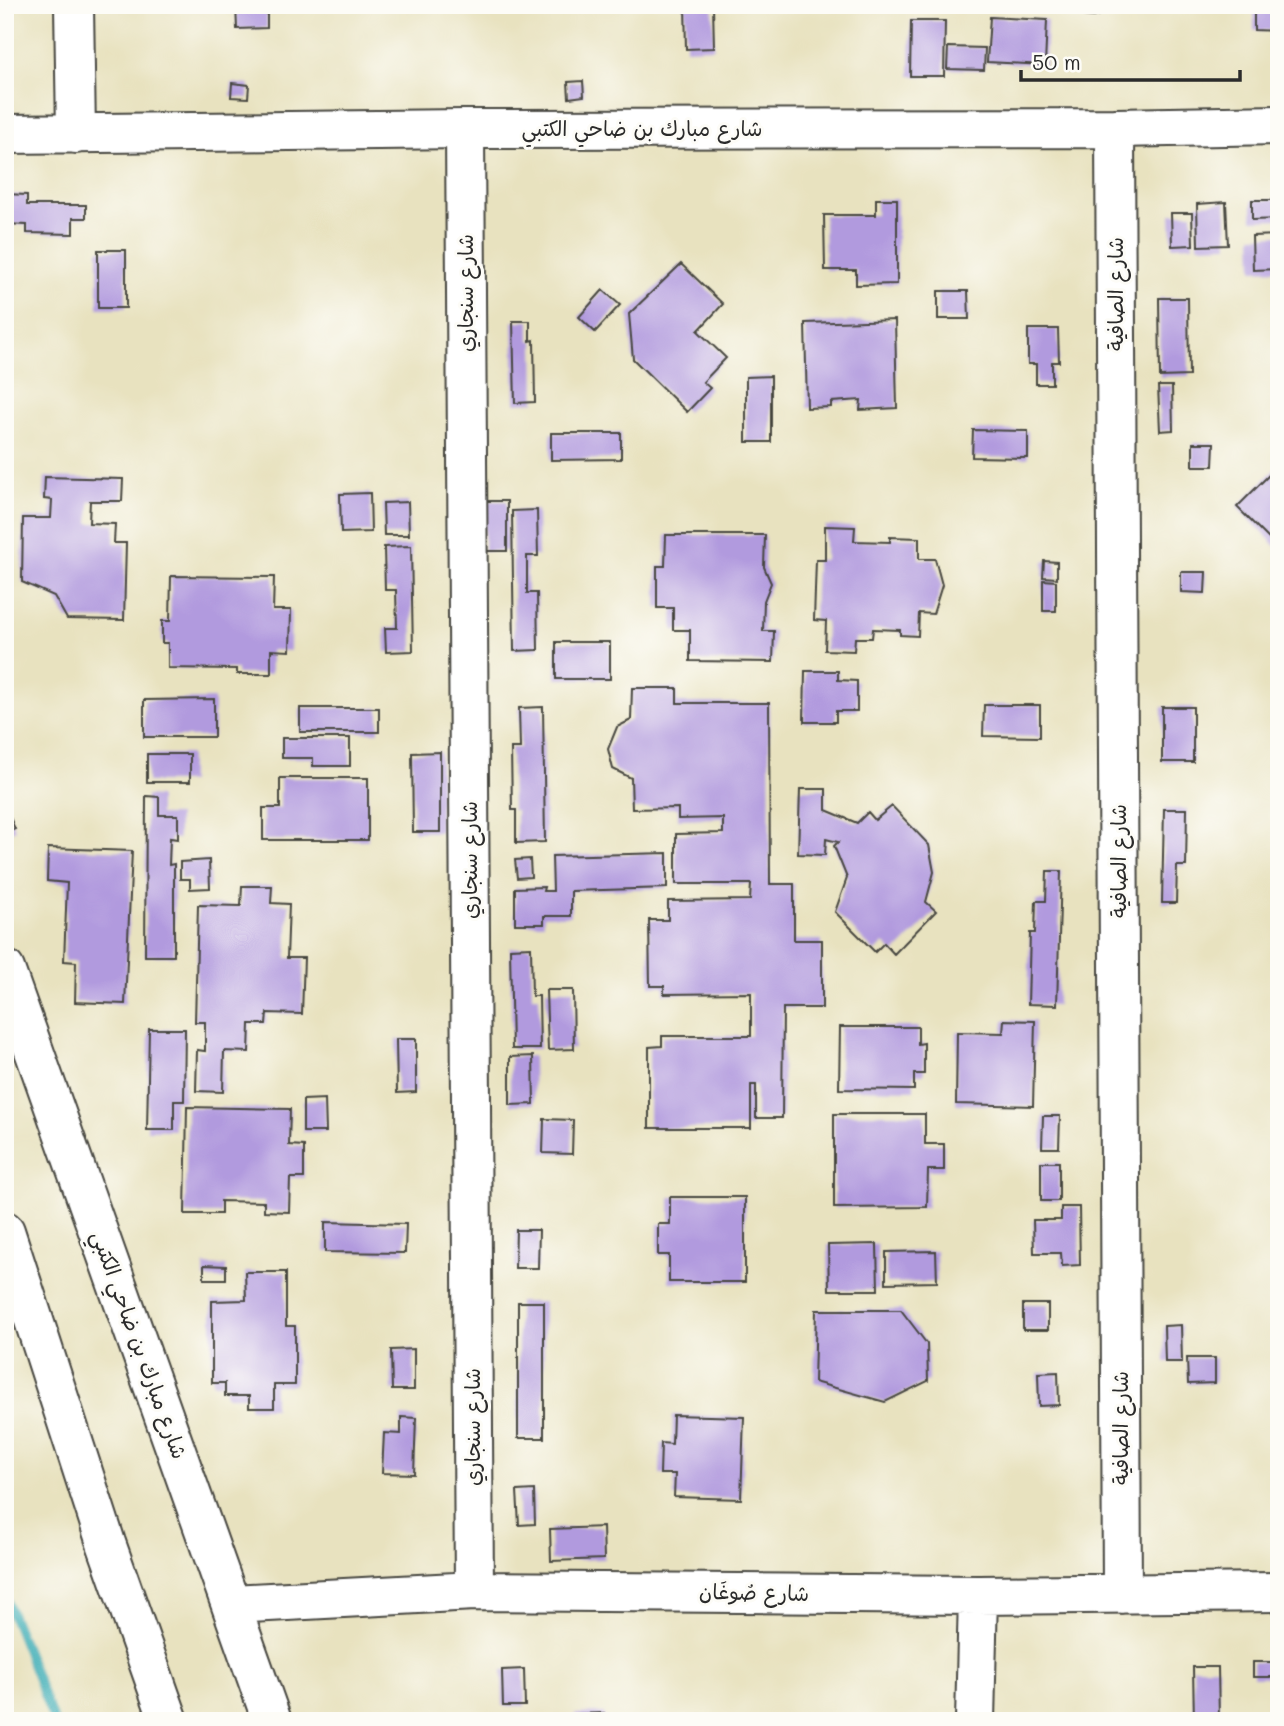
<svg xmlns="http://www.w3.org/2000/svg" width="1284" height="1726" font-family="Mali,'Playpen Sans Arabic',sans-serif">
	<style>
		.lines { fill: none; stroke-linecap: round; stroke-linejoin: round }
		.stream { stroke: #39abb4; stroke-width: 9 }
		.building { fill: #b19ade }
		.minor-casing { stroke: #474641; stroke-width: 42 }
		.minor { stroke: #fff; stroke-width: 38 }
		.labels { text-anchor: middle; stroke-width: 6; stroke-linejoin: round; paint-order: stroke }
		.street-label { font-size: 21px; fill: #2b2b2b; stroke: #fdfcf7 }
	</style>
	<rect width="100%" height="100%" fill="#fdfcf7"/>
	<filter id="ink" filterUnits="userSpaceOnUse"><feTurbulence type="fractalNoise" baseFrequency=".0143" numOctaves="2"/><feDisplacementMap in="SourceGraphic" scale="14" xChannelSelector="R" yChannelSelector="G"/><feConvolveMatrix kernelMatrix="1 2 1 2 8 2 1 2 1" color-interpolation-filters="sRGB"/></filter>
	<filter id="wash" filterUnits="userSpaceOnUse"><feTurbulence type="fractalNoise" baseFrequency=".00686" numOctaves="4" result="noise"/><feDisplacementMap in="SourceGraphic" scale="28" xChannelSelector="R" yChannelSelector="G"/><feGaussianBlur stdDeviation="1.57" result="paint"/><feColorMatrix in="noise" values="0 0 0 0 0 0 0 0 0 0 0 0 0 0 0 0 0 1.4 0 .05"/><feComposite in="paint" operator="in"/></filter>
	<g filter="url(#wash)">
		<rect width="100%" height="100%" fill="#e8e2bf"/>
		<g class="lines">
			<!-- stream -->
			<path class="stream" d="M5 1597 54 1721"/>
		</g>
		<g id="blocks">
			<!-- building -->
			<path class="building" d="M236 5H267V28L237 29Z
				M685 5H713L714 48 686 49Z
				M1069 5H1112L1103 14 1094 17 1083 16 1075 12Z
				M1254 5H1279V31L1254 30Z
				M990 17 1047 20 1045 65 987 62Z
				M911 21H945L944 76H910Z
				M948 47 985 48 984 70 947 69Z
				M583 81 584 96 569 98 568 82Z
				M232 83 249 85 248 98 231 97Z
				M5 194 27 195V205H86V218H73V234L27 233V225L5 224Z
				M876 199H897V284L856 285V270H825L824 215H876Z
				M1252 200H1279V219L1252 220Z
				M1226 202 1228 245 1198 246 1197 204Z
				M1171 213H1192L1193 245 1172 246Z
				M1279 235V269L1253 270 1252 236Z
				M98 250H126V308H98Z
				M681 264 723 304 698 331 726 358 703 382 710 388 687 412 633 359 629 314Z
				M603 290 620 305 595 332 579 317Z
				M938 291H968L969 319H938Z
				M1159 298H1188L1189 376 1160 377Z
				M895 320 897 408 860 410 861 400 831 402V407L807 408 805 323Z
				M513 321H530V341L534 340 535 402 515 403Z
				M1028 329H1058L1059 362H1052V384H1036V364H1028Z
				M771 376V442H746V377Z
				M1158 386H1172L1173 430 1160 431Z
				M973 430 1028 431V458L972 457Z
				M551 433H621V459L551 460Z
				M1193 443H1214L1213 466H1193Z
				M1279 465V549L1237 507Z
				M45 477 123 479 122 501H90L89 523 115 524 114 543H126L124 620 67 619 54 596 22 582 23 518H51L52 500 44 499Z
				M370 493 371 532 341 533 340 494Z
				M485 501H507V551H484Z
				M408 502 409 535H384L383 503Z
				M537 510 538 556H527V593H537L538 650 514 651 512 511Z
				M825 526 855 527 854 541 890 542V537L919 538V559H935L942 585 933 614 919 613 918 636 900 635V630L873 629 872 638H855L854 651 825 650 826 621 814 620 816 560H825Z
				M666 535H765L764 567 771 583 764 601 763 631H774L773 662 690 661V630H673V608H657V566H665Z
				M411 546 413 651 386 652 385 628H397L396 590H385L384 547Z
				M1044 561 1057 562V578L1043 577Z
				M1181 572H1206L1205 593 1181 592Z
				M171 576 274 577 273 610H291L290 651 271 650V674H237V669L168 668V643H162V621H170Z
				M1043 580 1056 581V611H1043Z
				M556 642H610V679H556Z
				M805 671H838V680L857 681V711H836V722H804Z
				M632 688H677V703H769L770 884H794V940H822V1008H783L782 1118H756V1085H751V1128H649V1047L662 1046V1036H751V993L664 994V986H650L649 920H668V901L750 900 751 884H676V834L723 833V818L678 819V808L632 809 631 778 613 769 608 749 617 727 631 720Z
				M214 699V737H144V700Z
				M984 705H1040V737L983 736Z
				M543 707 545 842 516 843V810H512L511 748H520L519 708Z
				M1162 707H1193V762H1162Z
				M300 708H379V732H300Z
				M282 738H350V766H313V758H282Z
				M440 752V832H413L412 753Z
				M147 754H190V782H147Z
				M280 778H368V840H263V808H280Z
				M800 789H826V810L857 823 868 812 875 820 892 806 929 845 934 872 926 902 936 911 894 954 884 943 875 952 835 912 847 878 834 846 838 842 826 839 825 855 798 854Z
				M146 796 159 797V815H178V839L170 838 169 865 174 864V956H145Z
				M1164 809H1187L1186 866H1177L1176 903H1162Z
				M8 813 15 829 5 834V815Z
				M48 848 132 851 125 1004 75 1002 76 962 64 961 67 883 47 881Z
				M667 853V888L571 891V916H544V924H515V888L544 887 543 891H553L552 856Z
				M530 859 531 877 517 878 515 860Z
				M209 860 210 888 190 889V879H180V862Z
				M1047 871H1061L1057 1005 1028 1004 1030 933H1035L1036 901H1046Z
				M242 886H272L271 903 289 904 287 958H304L302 1014 267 1013 266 1024H250L249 1052 224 1051 223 1092 196 1091 197 1050 205 1051V1022H195L198 905 241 906Z
				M531 947 532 996H539L540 1049H512L510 948Z
				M546 990H573L574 1049 548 1050Z
				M1004 1020 1035 1021 1033 1106 956 1104 957 1032 1003 1033Z
				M840 1027H918V1044L924 1043V1074H914V1090L839 1089Z
				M149 1029H185L184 1101H174V1130H147Z
				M396 1039H416V1092L397 1093Z
				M533 1056 534 1104 510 1105V1057Z
				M325 1099 326 1132H303V1100Z
				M187 1107 290 1109 289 1145 304 1146V1178H290L289 1212 264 1211V1202L221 1201V1214H185Z
				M834 1114H925V1144H944V1170H928L927 1207 834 1208Z
				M1043 1116H1060L1059 1148H1042Z
				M544 1119 573 1120 572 1154 543 1153Z
				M1041 1162H1059V1201H1041Z
				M670 1197H745V1282H669V1255H658V1224H670Z
				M1061 1207H1079L1080 1265 1062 1266 1061 1253H1034L1033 1220H1061Z
				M325 1222 406 1224 405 1253 325 1252Z
				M516 1230H539L538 1268H515Z
				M877 1244 878 1290H829L828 1245Z
				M936 1251 937 1282 886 1283V1252Z
				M204 1265 226 1266V1279H204Z
				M245 1272H286V1326H295V1385H274V1408H249V1396H225V1383H212V1301L246 1300Z
				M518 1302H544V1438H518Z
				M1023 1304H1048V1330H1023Z
				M816 1310H901L927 1344 928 1381 885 1402 814 1382Z
				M1181 1325 1182 1362H1165L1164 1326Z
				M414 1349V1390H392L391 1350Z
				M1187 1358H1215V1383L1188 1384Z
				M1058 1372 1059 1405 1039 1406 1038 1373Z
				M673 1415 744 1417 741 1499 674 1497 675 1474H660L661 1443 672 1444Z
				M401 1417 416 1418 414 1474 382 1473 384 1433 401 1434Z
				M534 1490 535 1524 519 1525 517 1491Z
				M603 1527 604 1559 551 1561 550 1529Z
				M1253 1662H1272V1666H1279V1677H1253Z
				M1193 1667H1218L1219 1721H1194Z
				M524 1669 525 1706H503L502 1670Z
				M604 1713 605 1721H575V1714Z"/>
		</g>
	</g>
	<g filter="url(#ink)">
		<use href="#blocks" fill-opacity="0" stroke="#474641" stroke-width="2"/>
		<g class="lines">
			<defs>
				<path id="minor" d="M74 5 76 134
					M1115 128 1122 1594
					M465 129 474 1591
					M5 134 465 129 1115 128 1279 125
					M5 969 272 1721
					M5 1231 106 1543 169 1721
					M231 1604 474 1591 978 1595 1279 1592
					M975 1721 978 1595"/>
			</defs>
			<!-- minor casing -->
			<use href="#minor" class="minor-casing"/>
			<!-- minor -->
			<use href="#minor" class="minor"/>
		</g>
	</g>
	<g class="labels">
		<!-- street labels -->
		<g class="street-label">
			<text x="642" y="136">شارع مبارك بن ضاحي الكتبي</text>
			<text transform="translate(466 293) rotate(-90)" y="7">شارع سنجاري</text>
			<text transform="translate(1116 294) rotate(-90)" y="7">شارع الصافية</text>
			<text transform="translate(470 860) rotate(-90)" y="7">شارع سنجاري</text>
			<text transform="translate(1119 861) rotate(-90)" y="7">شارع الصافية</text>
			<text transform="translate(139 1345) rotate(70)" y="7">شارع مبارك بن ضاحي الكتبي</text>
			<text transform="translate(473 1427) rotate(-90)" y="7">شارع سنجاري</text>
			<text transform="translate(1121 1428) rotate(-90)" y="7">شارع الصافية</text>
			<text transform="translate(754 1593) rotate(1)" y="7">شارع صُوغَان</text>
		</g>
	</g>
	<!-- margin -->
	<rect width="1284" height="1726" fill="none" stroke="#fdfcf7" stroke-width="28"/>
	<!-- scale -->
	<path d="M1021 70v10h219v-10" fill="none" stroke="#2b2b2b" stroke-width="3.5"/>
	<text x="1032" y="70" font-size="21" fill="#2b2b2b" stroke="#fdfcf7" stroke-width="5" paint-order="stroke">50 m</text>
</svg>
